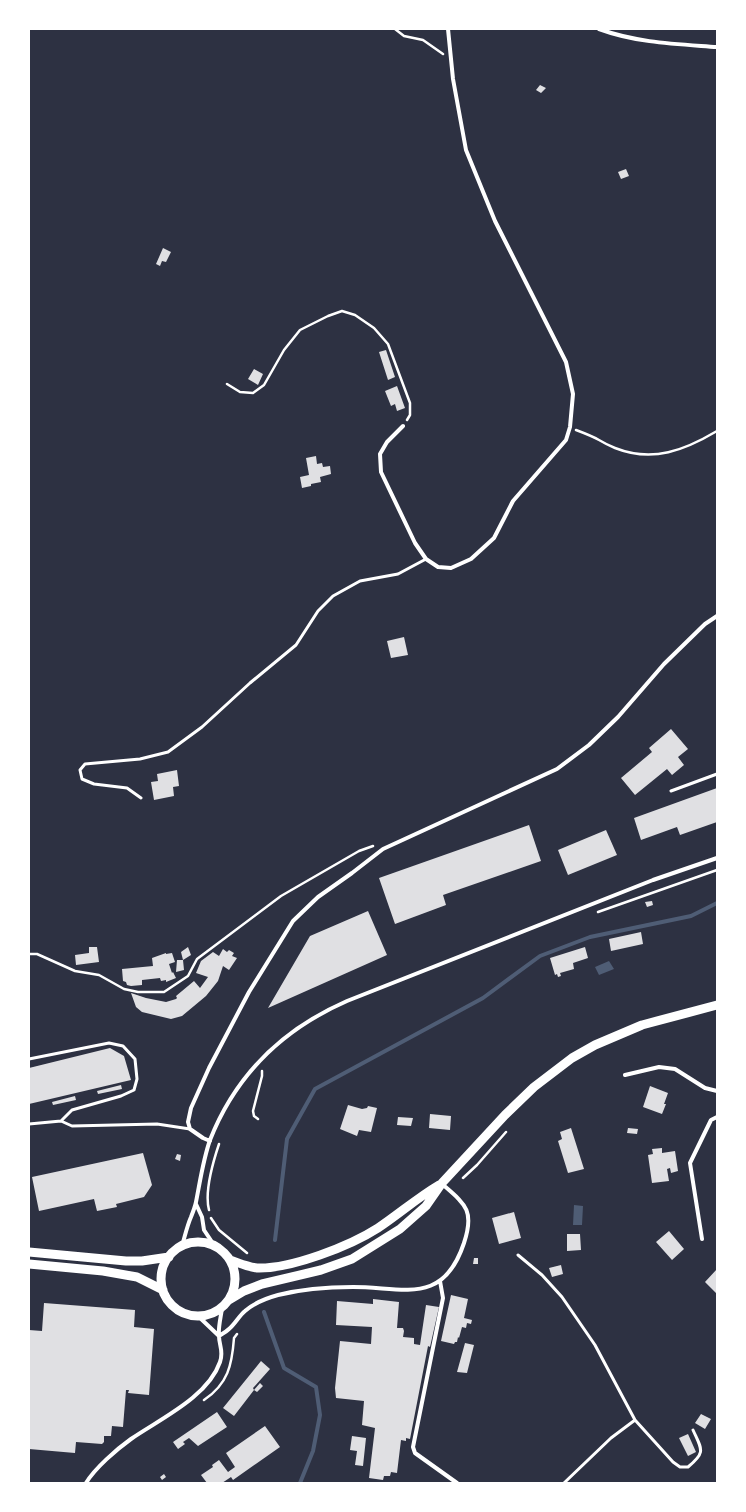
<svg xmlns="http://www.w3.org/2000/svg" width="746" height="1512" font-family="Figtree,sans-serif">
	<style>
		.water { fill: #4f5d75 }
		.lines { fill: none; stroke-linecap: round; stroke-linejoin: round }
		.stream { stroke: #4f5d75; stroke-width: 4 }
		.building { fill: #e0e0e3 }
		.path { stroke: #fff; stroke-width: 2.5 }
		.service { stroke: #fff; stroke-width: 3 }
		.minor { stroke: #fff; stroke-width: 4 }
		.primary { stroke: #fff; stroke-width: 9 }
	</style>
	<rect width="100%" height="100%" fill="#2d3142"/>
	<!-- water -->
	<path class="water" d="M609 961 614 969 599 975 595 967Z
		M574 1205 583 1206 582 1225H573Z"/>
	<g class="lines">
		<!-- stream -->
		<path class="stream" d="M275 1240 287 1139 315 1089 483 998 540 956 590 937 691 916 717 903
			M264 1312 284 1368 316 1387 320 1415 313 1451 300 1483"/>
	</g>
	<!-- building -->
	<path class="building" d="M540 85 546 88 541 93 536 90Z
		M626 169 629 176 621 179 618 172Z
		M163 248 171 252 166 262 162 261 160 266 156 264Z
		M386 350 395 377 388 380 379 352Z
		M254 369 263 374 258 385 248 379Z
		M397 386 405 408 397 411 395 404 391 406 385 391Z
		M316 456 317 464 322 463 323 467 330 466 331 474 320 477 321 482 311 484V486L302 488 300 477 309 475 306 458Z
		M404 637 408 655 391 658 387 641Z
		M671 729 688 749 678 757 684 765 672 775 667 769 635 795 621 778 652 752 649 748Z
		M177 770 179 786 173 787 174 796 154 800 151 782 158 781 157 774Z
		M717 788V822L680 835 677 827 641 840 634 818Z
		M529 825 541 861 443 895 446 905 395 924 379 878Z
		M606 830 617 855 568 875 558 850Z
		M652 901 653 905 647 907 645 902Z
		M368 911 387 955 268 1008 310 936Z
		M641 932 643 944 611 951 609 939Z
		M89 947H97L99 962 76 965 75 955 89 953Z
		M188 947 191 955 183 960 184 970 176 972 177 960H183L181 952Z
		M585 947 588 958 573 963 574 969 560 973 561 976 558 977 557 974 555 975 550 958Z
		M223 949 227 952 229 950 234 953 232 956 237 958 229 970 223 966 218 981 206 996 182 1016 171 1019 142 1012 136 1007 131 993 146 998 166 1002 176 999 177 998 176 996 194 981 200 988 208 977 196 973 201 961 213 952 219 956Z
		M166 953V954L172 953 175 962 169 964 172 973 173 972 176 978 166 982V980L161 981 160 978 142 980V985L131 986 127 985 126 982 123 981 122 969 153 966 152 958Z
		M110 1048 124 1056 131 1080 29 1104V1068Z
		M121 1085 122 1089 98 1094 97 1091Z
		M650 1086 668 1093 664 1104H666L662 1114 643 1107Z
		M75 1096 76 1100 53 1105 52 1102Z
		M348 1105 362 1109 367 1108 368 1106 377 1108 371 1132 359 1130 357 1136 340 1129Z
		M430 1114 451 1116 450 1130 429 1128Z
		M398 1117 413 1118 411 1126 397 1125Z
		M571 1128 584 1169 568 1173 558 1141 562 1139 560 1132Z
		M628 1128 638 1129 637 1134 627 1133Z
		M662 1148V1153L675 1151 678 1171 671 1173 670 1168 667 1169 669 1181 652 1183 648 1155 653 1154 652 1149Z
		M143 1153 152 1185 144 1197 116 1204 117 1207 97 1211 94 1199 39 1211 32 1177Z
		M177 1154 181 1155 180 1161 175 1159Z
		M514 1212 521 1238 499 1244 492 1218Z
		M669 1231 684 1249 672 1260 656 1242Z
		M567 1234H580L581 1250 567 1251Z
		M474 1258H478V1264H473Z
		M561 1265 563 1274 552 1277 549 1268Z
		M717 1269V1294L705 1282Z
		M451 1295 468 1299 464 1318 472 1320 471 1324 467 1323 466 1328 462 1327 459 1338 458 1337 457 1342H455L454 1344 441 1341Z
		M373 1299 399 1302 397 1328H403L404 1331 403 1337 414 1338V1344L420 1345 426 1305 439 1307 430 1347 428 1346 410 1439 406 1438V1441L401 1440 397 1473 391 1472 390 1476H384L383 1480 369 1478 375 1428 362 1425 364 1401 336 1398 335 1388 340 1341 371 1344 372 1327 336 1325 337 1301 373 1304Z
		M44 1303 135 1310 134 1327 154 1329 149 1395 128 1393 129 1390H126L123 1427 112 1426 111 1436H104V1442L102 1444 76 1442 75 1453 29 1449V1330L42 1331Z
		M465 1343 474 1345 467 1373 457 1372Z
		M261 1361 270 1369 253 1388 254 1390 234 1416 223 1408Z
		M260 1383 263 1386 257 1392 254 1390Z
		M217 1412 227 1427 198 1446 189 1438 183 1442 185 1444 178 1449 173 1442Z
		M701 1414 711 1419 705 1429 695 1423Z
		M265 1426 280 1447 233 1480 231 1477 222 1483H207L201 1475 213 1467 212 1465 219 1460 228 1472 235 1467 226 1453Z
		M688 1434 696 1452 688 1456 679 1438Z
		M352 1436 366 1438 363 1466 355 1465 357 1451 350 1450Z
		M164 1474 166 1477 162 1480 160 1477Z"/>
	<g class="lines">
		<!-- path -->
		<path class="path" d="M395 29 404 36 423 40 443 54
			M227 384 240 392 253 393 264 385 284 350 300 330 328 316 342 311 355 315 374 328 388 344 410 403V415L407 420
			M576 430C584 433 592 436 599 440 604 443 610 446 615 448 653 463 685 450 717 431
			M598 912 717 870
			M29 954H37L75 971 99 975 124 989 138 992H164L188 976 197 959 281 896 359 851 373 846
			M258 1119 254 1116 253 1111 262 1076V1071
			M463 1178 477 1165 506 1132
			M209 1210C204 1191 213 1162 219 1144
			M211 1218 219 1230 247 1253
			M204 1400C228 1384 232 1365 234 1338L237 1334"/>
		<!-- service -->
		<path class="service" d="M671 791 717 774
			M141 798 127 788 94 784 82 779 80 770 85 764 140 759 168 752 202 727 250 683 296 645 318 611 333 596 360 581 398 574 426 559
			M29 1059 109 1043 123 1046 135 1059 137 1079 134 1090 121 1096 72 1110 61 1121
			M29 1124 61 1121 72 1126 157 1124 190 1129
			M518 1255 542 1275 562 1297 595 1345 635 1420 673 1462 680 1467H688C706 1452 702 1450 693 1430
			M564 1483 611 1438 635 1420"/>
		<!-- minor -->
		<path class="minor" d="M599 29C637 43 677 44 717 47
			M403 426 387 442 380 454 381 472 415 543 426 559 438 567 451 568 471 559 494 538 513 501 566 440 570 427 573 394 566 362 495 221 466 150 453 79 448 29
			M625 1075 659 1067 675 1069 705 1088 717 1091
			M210 1141 203 1138 190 1129 188 1122 191 1108 209 1068 249 992 293 921 318 897 352 873 383 849 557 769 589 745 618 717 664 664 705 624 717 616
			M196 1204 202 1217 204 1230 214 1245
			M702 1239 690 1163 711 1120 717 1117
			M182 1246C185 1236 187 1226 191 1217 193 1212 195 1207 196 1202 200 1182 203 1160 210 1140 236 1074 283 1029 347 1001L653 880 717 858
			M440 1281 443 1298 413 1447 415 1453 457 1483
			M198 1316 219 1336
			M219 1336C222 1334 226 1332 229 1329 235 1324 239 1316 245 1311 253 1304 267 1298 278 1295 302 1289 328 1287 353 1287 404 1287 443 1306 464 1243 475 1210 465 1204 442 1184
			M86 1483C95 1468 117 1449 131 1439 160 1419 208 1397 220 1362 224 1351 219 1346 219 1336 218 1327 221 1317 222 1308"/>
		<!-- primary -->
		<path class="primary" d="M161 1279a37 37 0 1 1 74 0a37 37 0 1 1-74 0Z
			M29 1252 126 1261H142L169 1257
			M230 1260C239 1263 248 1267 257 1268 291 1269 350 1246 378 1228 399 1214 417 1198 439 1185
			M29 1264 103 1271 137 1277 163 1290
			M229 1300 244 1291 262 1284 321 1270 352 1259 400 1229 426 1206 442 1183 505 1115 534 1087 572 1058 595 1045 642 1025 717 1005"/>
	</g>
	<!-- border -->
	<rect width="746" height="1512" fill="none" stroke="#ffffff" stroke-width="60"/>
</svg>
